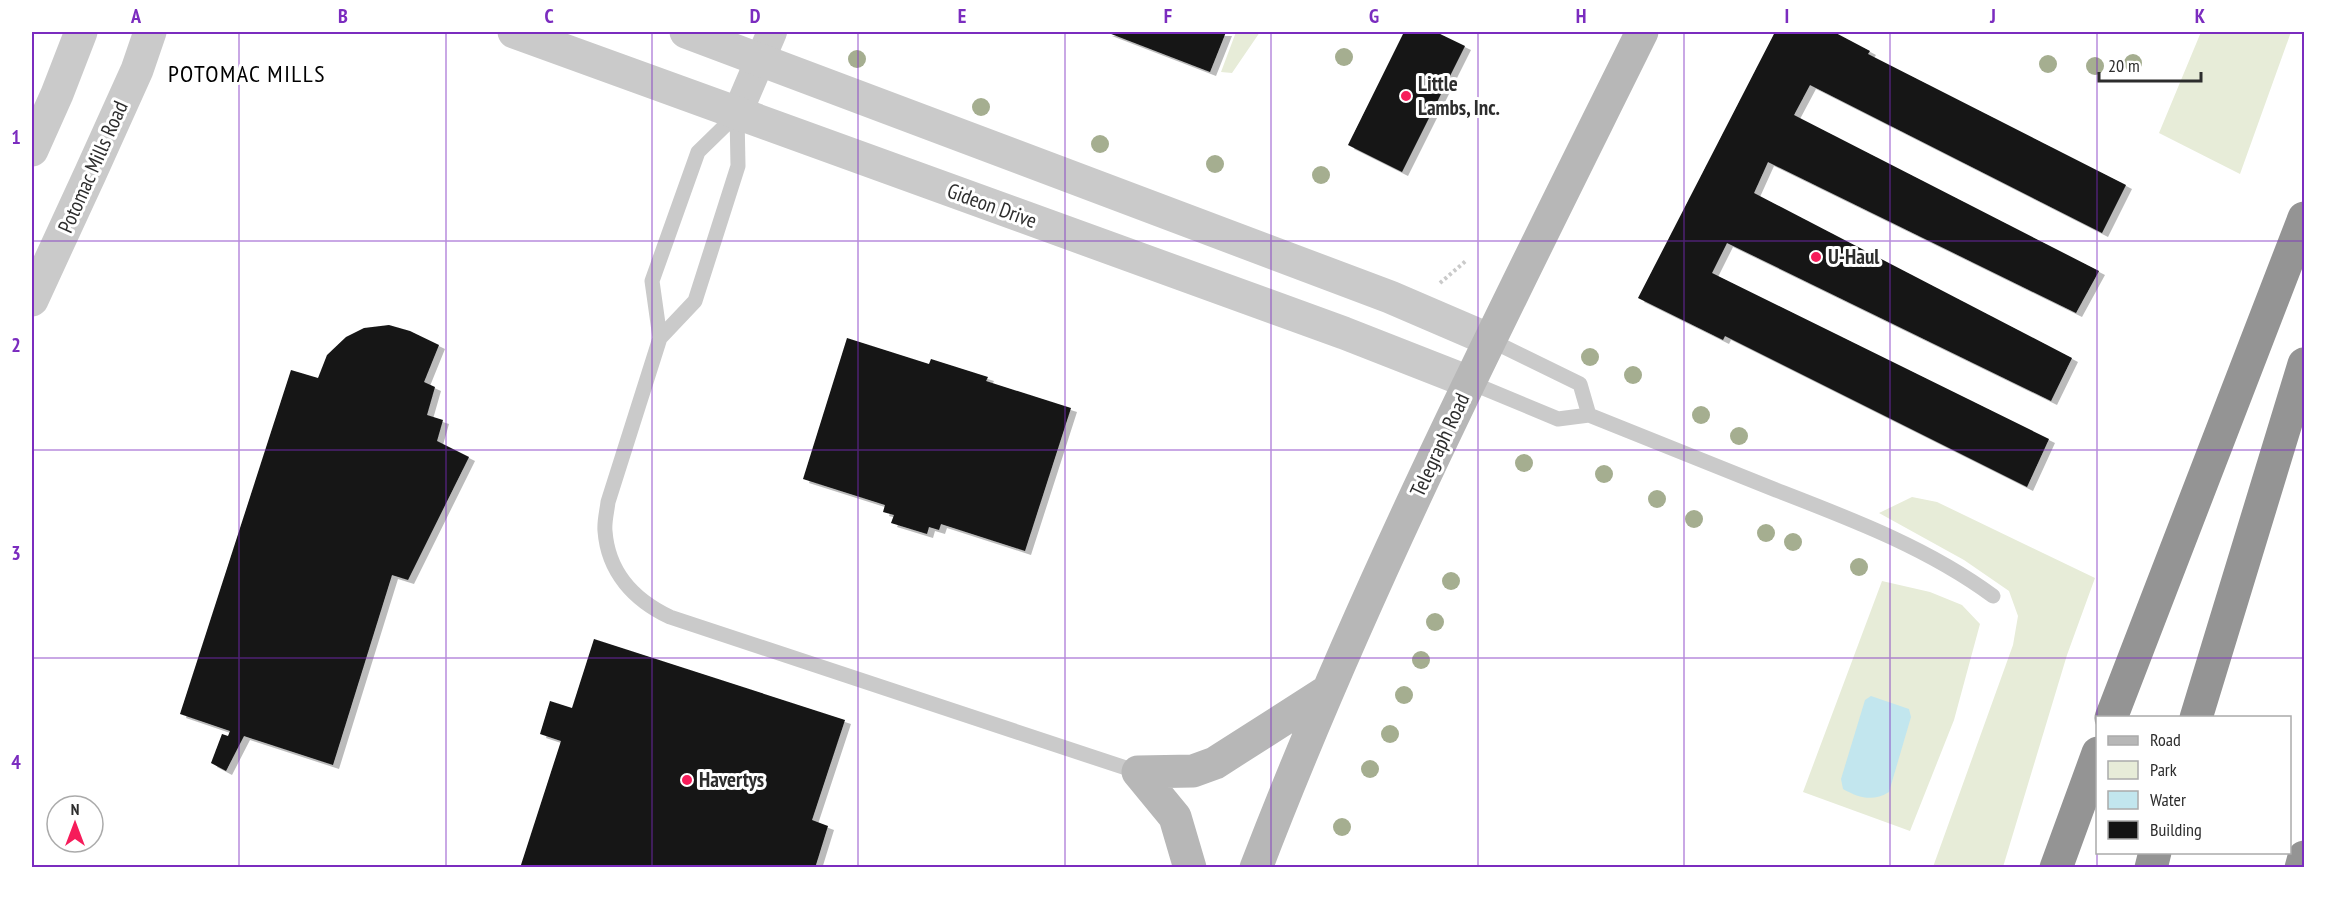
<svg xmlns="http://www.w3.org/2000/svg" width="2336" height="899" font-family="'PT Sans Narrow',sans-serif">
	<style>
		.green { fill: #e7ecd8 }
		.water { fill: #c2e6ee }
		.building { fill: #141414; filter: url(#shadow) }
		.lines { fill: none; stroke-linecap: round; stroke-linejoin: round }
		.path { stroke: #cacaca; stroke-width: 4; stroke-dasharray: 3 3; stroke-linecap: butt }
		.service { stroke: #cacaca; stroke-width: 15 }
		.minor { stroke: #cacaca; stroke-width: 30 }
		.tertiary { stroke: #cacaca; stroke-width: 33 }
		.secondary { stroke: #b7b7b7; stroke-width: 33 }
		.motorway { stroke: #949494; stroke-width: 33 }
		.tree { fill: #a5ae90 }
		.grid { fill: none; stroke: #7b2cbf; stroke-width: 1.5; stroke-opacity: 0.55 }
		.poi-dot { fill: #f61c5a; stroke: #fff; stroke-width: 2 }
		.labels { text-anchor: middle; stroke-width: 6; stroke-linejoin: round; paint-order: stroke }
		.poi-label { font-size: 21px; font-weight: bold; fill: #2d2d2d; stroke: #fff; text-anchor: start }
		.street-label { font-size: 21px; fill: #2d2d2d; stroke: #fff }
		.quarter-label { font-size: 24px; letter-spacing: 1.5px; fill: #000; stroke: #fff }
		.neatline { fill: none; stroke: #7b2cbf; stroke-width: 2 }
		.grid-label { font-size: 20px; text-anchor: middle; font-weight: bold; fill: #7b2cbf }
	</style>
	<defs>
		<filter id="shadow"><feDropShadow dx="6" dy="4" stdDeviation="0" flood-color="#0004"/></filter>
	</defs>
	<rect width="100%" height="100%" fill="#fff"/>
	<!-- green -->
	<path class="green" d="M1236 32H1260L1232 73 1221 72Z
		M2201 32H2291L2240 174 2159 133Z
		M1912 497 1937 502 2095 578 2067 655 2003 867H1933L2013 645 2018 616 2009 591 1964 560 1879 513Z
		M1882 581 1930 592 1962 605 1980 624 1954 720 1910 831 1803 792Z"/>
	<!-- water -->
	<path class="water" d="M1871 696 1909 709 1911 717 1889 792C1873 802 1859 798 1843 789L1841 779 1865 700Z"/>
	<!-- building -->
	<path class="building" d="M1106 32H1226L1210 72Z
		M1404 32H1436L1465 46 1402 172 1348 145Z
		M1775 32H1834L1870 51 1868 54 2126 185 2102 233 1810 85 1794 115 2099 271 2076 313 1768 162 1754 193 2072 358 2051 401 1727 243 1712 273 2049 439 2027 487 1725 336 1723 340 1638 298Z
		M389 325 410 331 439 345 424 382 435 387 427 415 443 420 437 441 469 457 408 580 392 575 333 765 244 736 226 771 211 763 222 734 228 736 230 731 180 714 291 370 318 378 327 355 346 337 364 328Z
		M847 338 929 364 931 359 988 377 986 381 1071 408 1025 551 941 524 939 530 929 527 927 534 891 523 894 515 883 512 885 505 803 479Z
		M594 639 845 720 812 820 828 826 815 868H520L561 741 540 734 550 701 572 708Z"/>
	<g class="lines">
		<!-- path -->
		<path class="path" d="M1440 283 1467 260"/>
		<!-- service -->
		<path class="service" d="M737 114 698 152 652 281 660 338 608 502C607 511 604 522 605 531 608 572 634 600 670 617L1138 772
			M660 338 695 301 738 166 737 114
			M1490 340 1580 384 1589 415
			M1469 382 1558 419 1589 415C1652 440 1714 465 1776 490 1851 519 1928 548 1993 596"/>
		<!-- minor -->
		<path class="minor" d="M737 114 772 32"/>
		<!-- tertiary -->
		<path class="tertiary" d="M514 32 1344 333 1469 382
			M686 32 1390 297 1490 340
			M32 150 57 94 81 32
			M32 300 91 172 137 70 150 32"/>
		<!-- secondary -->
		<path class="secondary" d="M1138 772 1193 771 1215 763 1326 692
			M1138 772 1175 817 1190 868
			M1256 868C1366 581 1506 307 1642 32"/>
		<!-- motorway -->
		<path class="motorway" d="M2111 718 2304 218
			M2196 718 2304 364
			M2056 868 2098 753
			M2151 868 2155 852
			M2301 868 2304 857"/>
	</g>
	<!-- trees -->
	<g class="tree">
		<circle cx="1344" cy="57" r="9"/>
		<circle cx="857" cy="59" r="9"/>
		<circle cx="2133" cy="63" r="9"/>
		<circle cx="2048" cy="64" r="9"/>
		<circle cx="2095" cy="66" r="9"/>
		<circle cx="981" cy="107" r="9"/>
		<circle cx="1100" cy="144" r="9"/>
		<circle cx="1215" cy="164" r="9"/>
		<circle cx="1321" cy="175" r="9"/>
		<circle cx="1590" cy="357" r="9"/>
		<circle cx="1633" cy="375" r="9"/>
		<circle cx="1701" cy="415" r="9"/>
		<circle cx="1739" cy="436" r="9"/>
		<circle cx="1524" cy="463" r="9"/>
		<circle cx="1604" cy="474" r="9"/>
		<circle cx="1657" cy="499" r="9"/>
		<circle cx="1694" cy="519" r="9"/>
		<circle cx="1766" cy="533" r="9"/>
		<circle cx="1793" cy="542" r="9"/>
		<circle cx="1859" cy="567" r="9"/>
		<circle cx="1451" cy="581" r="9"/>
		<circle cx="1435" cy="622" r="9"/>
		<circle cx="1421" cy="660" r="9"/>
		<circle cx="1404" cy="695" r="9"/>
		<circle cx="1390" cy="734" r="9"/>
		<circle cx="1370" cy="769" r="9"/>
		<circle cx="1342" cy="827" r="9"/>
	</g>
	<!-- grid -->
	<path class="grid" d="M239 32V868M446 32V868M652 32V868M858 32V868M1065 32V868M1271 32V868M1478 32V868M1684 32V868M1890 32V868M2097 32V868M32 241H2304M32 450H2304M32 658H2304"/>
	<!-- markers -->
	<g class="poi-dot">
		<circle cx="1406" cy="96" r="6"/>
		<circle cx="1816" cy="257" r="6"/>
		<circle cx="687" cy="780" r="6"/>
	</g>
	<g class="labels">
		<!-- poi labels -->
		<g class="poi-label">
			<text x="1418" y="91">Little<tspan x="1418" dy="24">Lambs, Inc.</tspan></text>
			<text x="1828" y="264">U-Haul</text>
			<text x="699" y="787">Havertys</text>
		</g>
		<!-- street labels -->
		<g class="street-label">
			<text transform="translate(93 167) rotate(-66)" y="7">Potomac Mills Road</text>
			<text transform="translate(992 206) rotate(20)" y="7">Gideon Drive</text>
			<text transform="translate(1440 445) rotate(-65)" y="7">Telegraph Road</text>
		</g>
		<!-- quarter labels -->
		<g class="quarter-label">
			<text x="247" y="82">POTOMAC MILLS</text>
		</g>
	</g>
	<!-- border -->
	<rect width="2336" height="899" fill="none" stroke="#ffffff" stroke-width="66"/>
	<!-- legend -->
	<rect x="2096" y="716" width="195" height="138" fill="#ffffff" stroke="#ababab" stroke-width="1.5"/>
	<rect x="2108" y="736" width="30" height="9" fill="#b7b7b7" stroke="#ababab" stroke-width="1.5"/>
	<text x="2150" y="746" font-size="18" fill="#2d2d2d">Road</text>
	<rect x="2108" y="761" width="30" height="18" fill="#e7ecd8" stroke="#ababab" stroke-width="1.5"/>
	<text x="2150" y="776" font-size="18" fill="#2d2d2d">Park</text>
	<rect x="2108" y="791" width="30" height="18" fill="#c2e6ee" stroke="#ababab" stroke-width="1.5"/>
	<text x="2150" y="806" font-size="18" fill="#2d2d2d">Water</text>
	<rect x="2108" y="821" width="30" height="18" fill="#141414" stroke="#ababab" stroke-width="1.5"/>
	<text x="2150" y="836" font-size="18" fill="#2d2d2d">Building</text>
	<!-- north arrow -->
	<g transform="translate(75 824)"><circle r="28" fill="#ffffff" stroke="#ababab" stroke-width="1.5"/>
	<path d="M0-4.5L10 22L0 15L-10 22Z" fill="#f61c5a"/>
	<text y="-9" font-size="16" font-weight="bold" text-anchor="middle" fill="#2d2d2d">N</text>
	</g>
	<!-- scale -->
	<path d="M2099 72v9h102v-9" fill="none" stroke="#2d2d2d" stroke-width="3"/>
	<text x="2108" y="72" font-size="18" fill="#2d2d2d" stroke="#ffffff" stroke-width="4.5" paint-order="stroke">20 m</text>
	<rect x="33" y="33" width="2270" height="833" class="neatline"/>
	<g class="grid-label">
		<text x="136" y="23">A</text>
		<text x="343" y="23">B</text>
		<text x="549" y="23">C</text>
		<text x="755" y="23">D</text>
		<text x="962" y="23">E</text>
		<text x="1168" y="23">F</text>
		<text x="1374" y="23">G</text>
		<text x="1581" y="23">H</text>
		<text x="1787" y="23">I</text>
		<text x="1993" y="23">J</text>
		<text x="2200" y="23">K</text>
		<text x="16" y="144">1</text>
		<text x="16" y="352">2</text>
		<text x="16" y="560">3</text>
		<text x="16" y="769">4</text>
	</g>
</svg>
